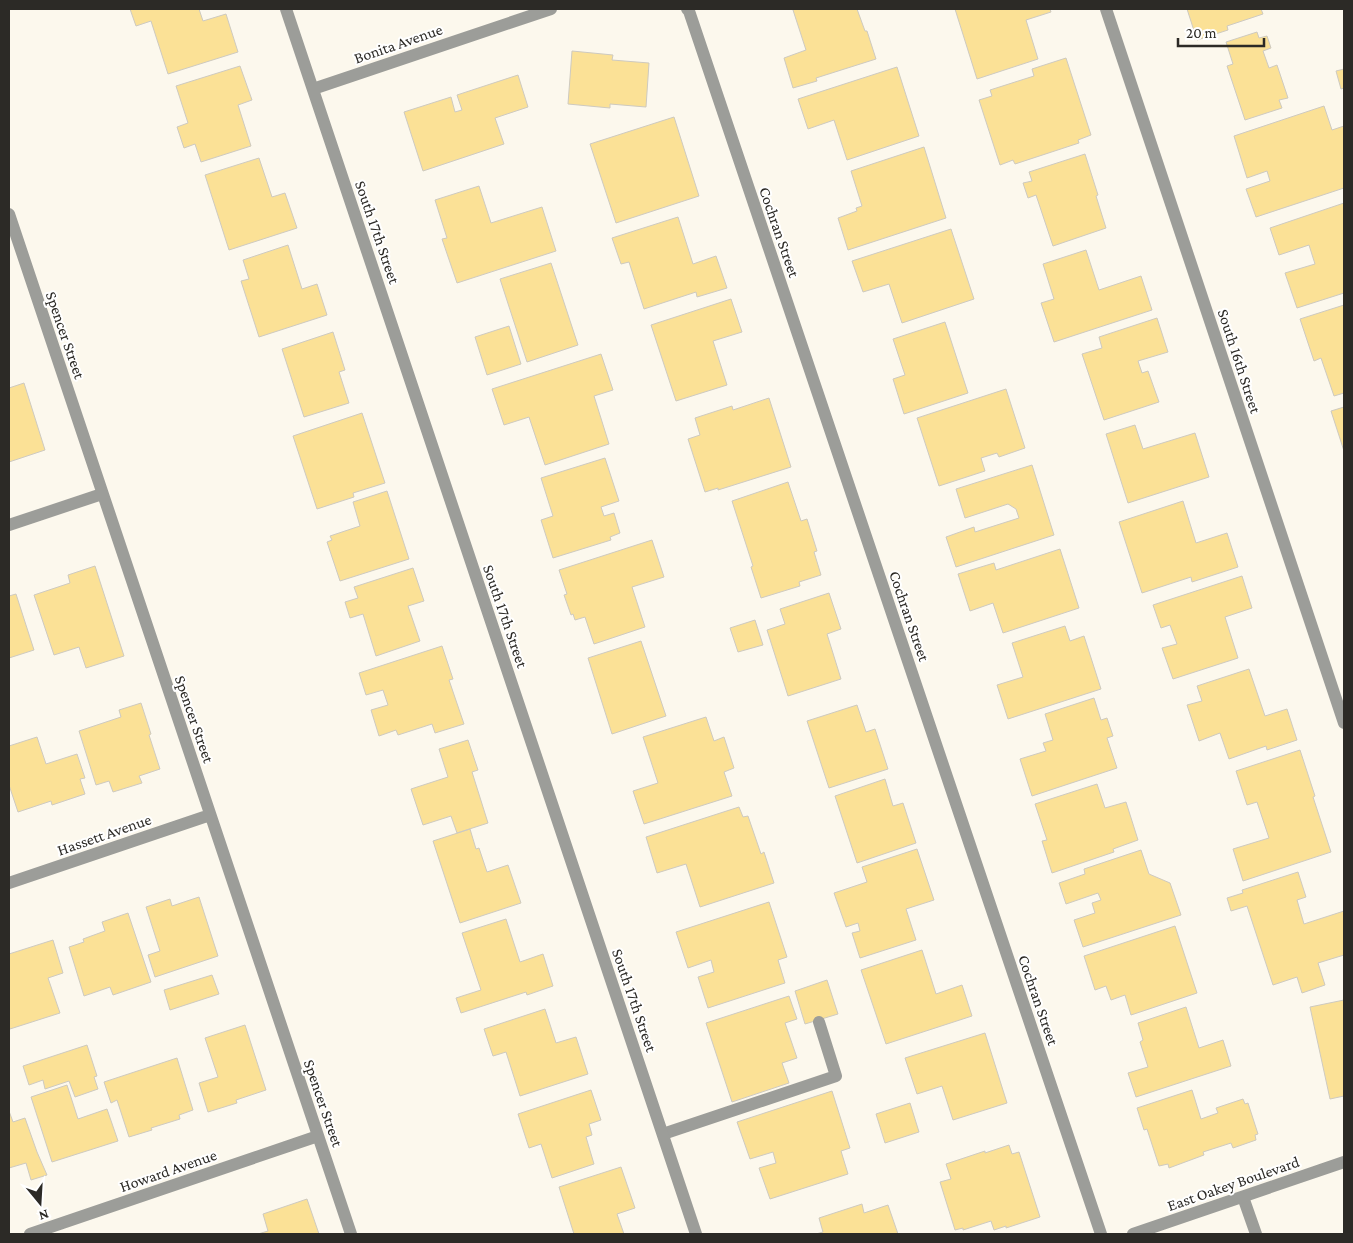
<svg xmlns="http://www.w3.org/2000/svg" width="1353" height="1243" font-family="'Crimson Pro',serif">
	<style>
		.building { fill: #fbe196; stroke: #cecac0 }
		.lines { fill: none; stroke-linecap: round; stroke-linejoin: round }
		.service { stroke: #9c9d99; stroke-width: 12 }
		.minor { stroke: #9c9d99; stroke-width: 12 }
		.tertiary { stroke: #9c9d99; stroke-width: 12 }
		.labels { text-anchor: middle; stroke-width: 4; stroke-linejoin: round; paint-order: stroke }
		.street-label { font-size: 16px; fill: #2c2a26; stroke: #fff }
	</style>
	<rect width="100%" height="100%" fill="#fcf8ed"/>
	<!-- building -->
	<path class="building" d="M130 9H199L203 21 226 14 238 52 168 74 151 21 136 26Z
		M796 9H857L865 31H867L876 59 816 78 817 81 793 88 784 58 806 50 793 10Z
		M955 9H1050L1051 12 1026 20 1038 59 977 79Z
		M1187 9H1261L1263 14 1227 26 1228 30 1197 40Z
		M1257 32 1259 38 1267 36 1271 48 1263 51 1269 68 1277 65 1288 98 1279 100 1282 108 1245 120 1227 66 1233 64 1226 42Z
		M572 51 613 55 612 60 649 63 646 107 610 104V108L568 104Z
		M1066 58 1091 135 1078 140 1079 143 1015 164 1013 160 1000 165 979 100 992 96 990 90 1034 76 1032 69Z
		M240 66 252 100 238 105 251 146 201 162 195 144 184 148 177 127 188 123 176 86Z
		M897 67 919 136 847 160 834 120 808 129 798 99Z
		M1344 69V88L1341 89 1336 71Z
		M518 75 528 107 495 118 504 144 423 171 404 112 451 97 455 112 462 110 457 95Z
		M1324 106 1332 130 1344 126V188L1256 217 1246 189 1270 181 1267 171 1247 178 1234 136Z
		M674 117 699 196 616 223 590 144Z
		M924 147 946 218 848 250 838 218 857 211 856 208 862 206 851 171Z
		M1085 154 1098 195 1096 196 1106 228 1053 246 1036 195 1028 198 1023 183 1032 181 1029 172Z
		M259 158 272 197 285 193 297 228 229 250 205 175Z
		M479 186 491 223 542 207 556 251 457 283 442 239 447 238 435 200Z
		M1344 203V293L1297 308 1285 273 1315 264 1309 245 1279 255 1270 228Z
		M678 217 693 264 716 256 727 288 697 297 696 292 644 309 629 262 621 264 612 238Z
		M951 229 974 299 902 323 889 284 863 292 852 261Z
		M288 245 302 289 317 284 327 315 259 337 241 281 249 279 243 260Z
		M1086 250 1099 290 1141 276 1152 310 1054 342 1041 303 1054 299 1043 264Z
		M551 263 578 345 527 362 500 279Z
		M731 299 742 332 713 341 727 385 676 401 651 325Z
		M1344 305V393L1334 396 1321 358 1314 361 1300 319Z
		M1157 318 1168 352 1138 361 1142 373 1148 371 1159 402 1104 420 1082 354 1102 348 1099 337Z
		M945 322 968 393 904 414 893 379 905 375 893 339Z
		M509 326 521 364 487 375 475 337Z
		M333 332 345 370 339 372 349 403 304 417 282 349Z
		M601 354 613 390 594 396 609 444 545 465 529 417 504 425 492 389Z
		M24 383 45 450 9 462V388Z
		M1006 389 1025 448 999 457 997 453 981 458 985 471 939 486 917 418Z
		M769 398 791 467 718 490V488L705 492 688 439 700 435 695 418 732 406 733 410Z
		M1344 407V451L1331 411Z
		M362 413 385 483 353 493 354 497 317 509 293 436Z
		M1135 425 1143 449 1195 433 1209 477 1128 503 1106 434Z
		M605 458 619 501 601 507 604 516 614 513 620 533 610 537 611 540 553 558 541 520 553 516 541 478Z
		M1032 465 1054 535 956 567 946 537 974 527 975 532 1019 518 1016 509 1008 504 965 518 956 489Z
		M788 482 801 521 807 519 817 551 814 552 821 575 799 582 800 586 761 598 751 567 753 566 732 501Z
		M387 491 409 559 340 581 327 542 332 540 330 536 360 526 353 502Z
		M1183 501 1196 543 1227 533 1238 567 1192 582 1191 577 1142 593 1119 522Z
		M652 540 664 577 632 587 645 627 594 644 585 617 575 620 573 614 571 615 564 595 567 594 559 570Z
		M1060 549 1079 608 1003 633 993 603 970 611 958 574 994 563 996 570Z
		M95 566 124 656 86 668 79 647 54 655 34 595 70 583 68 575Z
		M413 568 424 601 408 606 420 641 376 656 363 614 350 618 345 602 358 598 354 587Z
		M1242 576 1252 608 1225 617 1238 658 1173 679 1162 648 1177 644 1170 625 1161 628 1153 605Z
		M829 593 841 629 827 634 841 679 788 696 767 630 785 624 780 609Z
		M16 594 34 650 9 658V596Z
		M755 620 763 645 738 652 730 628Z
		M1065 626 1070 641 1084 636 1101 689 1008 719 997 685 1023 677 1012 643Z
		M641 641 666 716 612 734 588 658Z
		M442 646 453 679 449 680 464 724 435 733 432 724 398 735 396 730 379 736 371 710 388 705 383 690 366 695 359 673Z
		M1249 669 1265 716 1287 709 1297 740 1267 750 1266 746 1229 759 1220 733 1199 741 1187 705 1202 701 1197 686Z
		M1094 698 1101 720 1107 718 1113 736 1107 738 1117 768 1032 796 1020 759 1046 751 1043 743 1053 740 1045 714Z
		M141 703 151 734 149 735 160 769 139 776 142 783 113 792 109 781 96 785 79 731 121 717 119 710Z
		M857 705 866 732 875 729 888 769 829 788 807 721Z
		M706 717 714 741 724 737 734 768 724 772 732 796 644 824 633 791 658 783 643 737Z
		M37 737 46 764 77 754 85 778 80 779 85 794 52 805 51 801 18 812 9 785V746Z
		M468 740 478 770 472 772 488 823 457 833 451 816 423 825 411 789 448 777 439 749Z
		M1300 750 1315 796 1313 797 1331 852 1243 881 1233 849 1269 838 1257 802 1247 805 1236 771Z
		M885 779 893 806 903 803 916 843 857 863 835 796Z
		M1097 784 1105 808 1126 802 1138 840 1113 849 1114 852 1052 873 1042 841 1047 840 1035 804Z
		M739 807 743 817 748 816 761 854 764 852 774 883 700 907 686 864 657 873 646 837Z
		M470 829 476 849 479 848 487 872 508 865 521 903 460 923 433 841Z
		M917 849 934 900 906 909 916 940 860 958 852 933 860 931 858 923 846 927 834 893 867 882 862 867Z
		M1141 850 1149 874 1170 883 1181 915 1083 947 1074 920 1095 913 1092 903 1101 900 1098 893 1066 904 1059 883 1085 874 1084 869Z
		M1298 872 1306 897 1297 900 1304 924 1344 911V955L1318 963 1325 985 1302 993 1297 977 1273 985 1247 906 1231 911 1227 898 1243 893 1242 890Z
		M199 897 218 956 155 977 148 955 160 951 146 907 170 899 172 906Z
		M769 902 787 957 778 960 785 983 708 1008 698 977 714 972 711 960 688 968 676 932Z
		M128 913 151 982 113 995 110 987 84 996 69 947 84 942 83 939 105 931 102 922Z
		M506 919 520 962 543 954 553 986 527 995 526 992 461 1013 456 998 481 990 462 933Z
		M1175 926 1197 993 1131 1015 1125 995 1111 1000 1106 986 1095 990 1084 956Z
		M53 940 63 973 48 978 60 1013 10 1029 9 1025V954Z
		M922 950 936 994 962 985 972 1016 886 1044 861 970Z
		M212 975 219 994 170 1010 164 990Z
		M827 980 838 1014 805 1024 795 991Z
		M789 996 797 1019 785 1023 797 1058 782 1063 789 1083 732 1102 706 1023Z
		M1344 1000V1096L1330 1099 1310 1007Z
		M1186 1007 1199 1048 1223 1040 1231 1066 1136 1097 1128 1073 1148 1067 1140 1042 1143 1040 1138 1023Z
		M545 1009 556 1043 576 1037 588 1074 520 1096 506 1052 493 1056 484 1029Z
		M245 1025 266 1090 236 1100 237 1103 208 1112 199 1083 218 1077 205 1038Z
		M985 1033 1007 1103 953 1120 942 1086 917 1094 905 1058Z
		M87 1045 97 1076 94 1077 98 1089 75 1097 69 1081 45 1089 43 1080 29 1085 23 1066Z
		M177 1058 193 1110 179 1115 180 1119 151 1128 152 1130 129 1137 117 1100 111 1103 104 1082Z
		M67 1085 78 1119 107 1109 118 1141 52 1162 31 1097Z
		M591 1090 601 1120 589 1124 592 1135 586 1137 594 1164 552 1178 541 1144 529 1148 518 1114Z
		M1192 1090 1201 1119 1218 1113 1216 1108 1243 1099 1245 1104 1248 1103 1258 1134 1255 1135 1256 1140 1233 1148 1231 1143 1203 1152 1204 1155 1169 1168 1168 1164 1159 1166 1147 1129 1144 1130 1137 1108Z
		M832 1091 850 1148 841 1151 848 1174 770 1199 759 1168 776 1163 773 1152 750 1159 737 1122Z
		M910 1103 919 1132 885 1143 876 1114Z
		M9 1111 13 1122 25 1118 37 1152 47 1175 31 1180 26 1163 9 1168Z
		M1009 1145 1012 1154 1019 1152 1040 1217 1006 1228V1226L994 1230 991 1221 963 1230V1228L955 1230 940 1182 951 1179 946 1164 985 1151V1153Z
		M621 1167 635 1208 617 1214 624 1234H574L559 1187Z
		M307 1199 319 1234H258L268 1231 263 1214Z
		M862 1204 864 1213 888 1205 898 1234H816L823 1232 819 1218Z"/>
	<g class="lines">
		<!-- service -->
		<path class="service" d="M663 1134 836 1076 819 1022
			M1243 1197 1256 1234"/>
		<!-- minor -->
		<path class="minor" d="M286 9 696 1234
			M687 9 689 11 1101 1234
			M1106 9 1344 723
			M313 89 551 9
			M9 214 351 1234
			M9 525 102 494
			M9 883 210 815
			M30 1234 318 1136"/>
		<!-- tertiary -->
		<path class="tertiary" d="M1133 1234 1344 1162"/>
	</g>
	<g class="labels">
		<!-- street labels -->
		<g class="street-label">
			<text transform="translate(398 43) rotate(-19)" y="6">Bonita Avenue</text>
			<text transform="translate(378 232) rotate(71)" y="6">South 17th Street</text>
			<text transform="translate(780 232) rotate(71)" y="6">Cochran Street</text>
			<text transform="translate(66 335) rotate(71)" y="6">Spencer Street</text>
			<text transform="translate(1240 361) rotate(72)" y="6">South 16th Street</text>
			<text transform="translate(506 616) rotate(71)" y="6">South 17th Street</text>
			<text transform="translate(910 616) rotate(71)" y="6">Cochran Street</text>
			<text transform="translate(195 719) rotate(71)" y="6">Spencer Street</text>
			<text transform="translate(104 834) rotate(-19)" y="6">Hassett Avenue</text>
			<text transform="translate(635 1000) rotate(71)" y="6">South 17th Street</text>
			<text transform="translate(1039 1000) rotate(71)" y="6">Cochran Street</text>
			<text transform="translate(324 1103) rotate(71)" y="6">Spencer Street</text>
			<text transform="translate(168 1170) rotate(-19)" y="6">Howard Avenue</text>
			<text transform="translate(1233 1183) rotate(-19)" y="6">East Oakey Boulevard</text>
		</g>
	</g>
	<!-- border -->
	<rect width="1353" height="1243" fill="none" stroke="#2c2a26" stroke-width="20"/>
	<!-- north arrow -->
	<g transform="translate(40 1203) rotate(162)" stroke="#ffffff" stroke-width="4" paint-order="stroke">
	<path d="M0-4L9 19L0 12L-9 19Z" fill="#2c2a26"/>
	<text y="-8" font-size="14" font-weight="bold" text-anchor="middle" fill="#2c2a26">N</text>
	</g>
	<!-- scale -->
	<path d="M1178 38v8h86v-8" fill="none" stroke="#2c2a26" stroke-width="2.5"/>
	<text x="1186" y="38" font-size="15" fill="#2c2a26" stroke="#ffffff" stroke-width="4" paint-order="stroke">20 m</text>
</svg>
